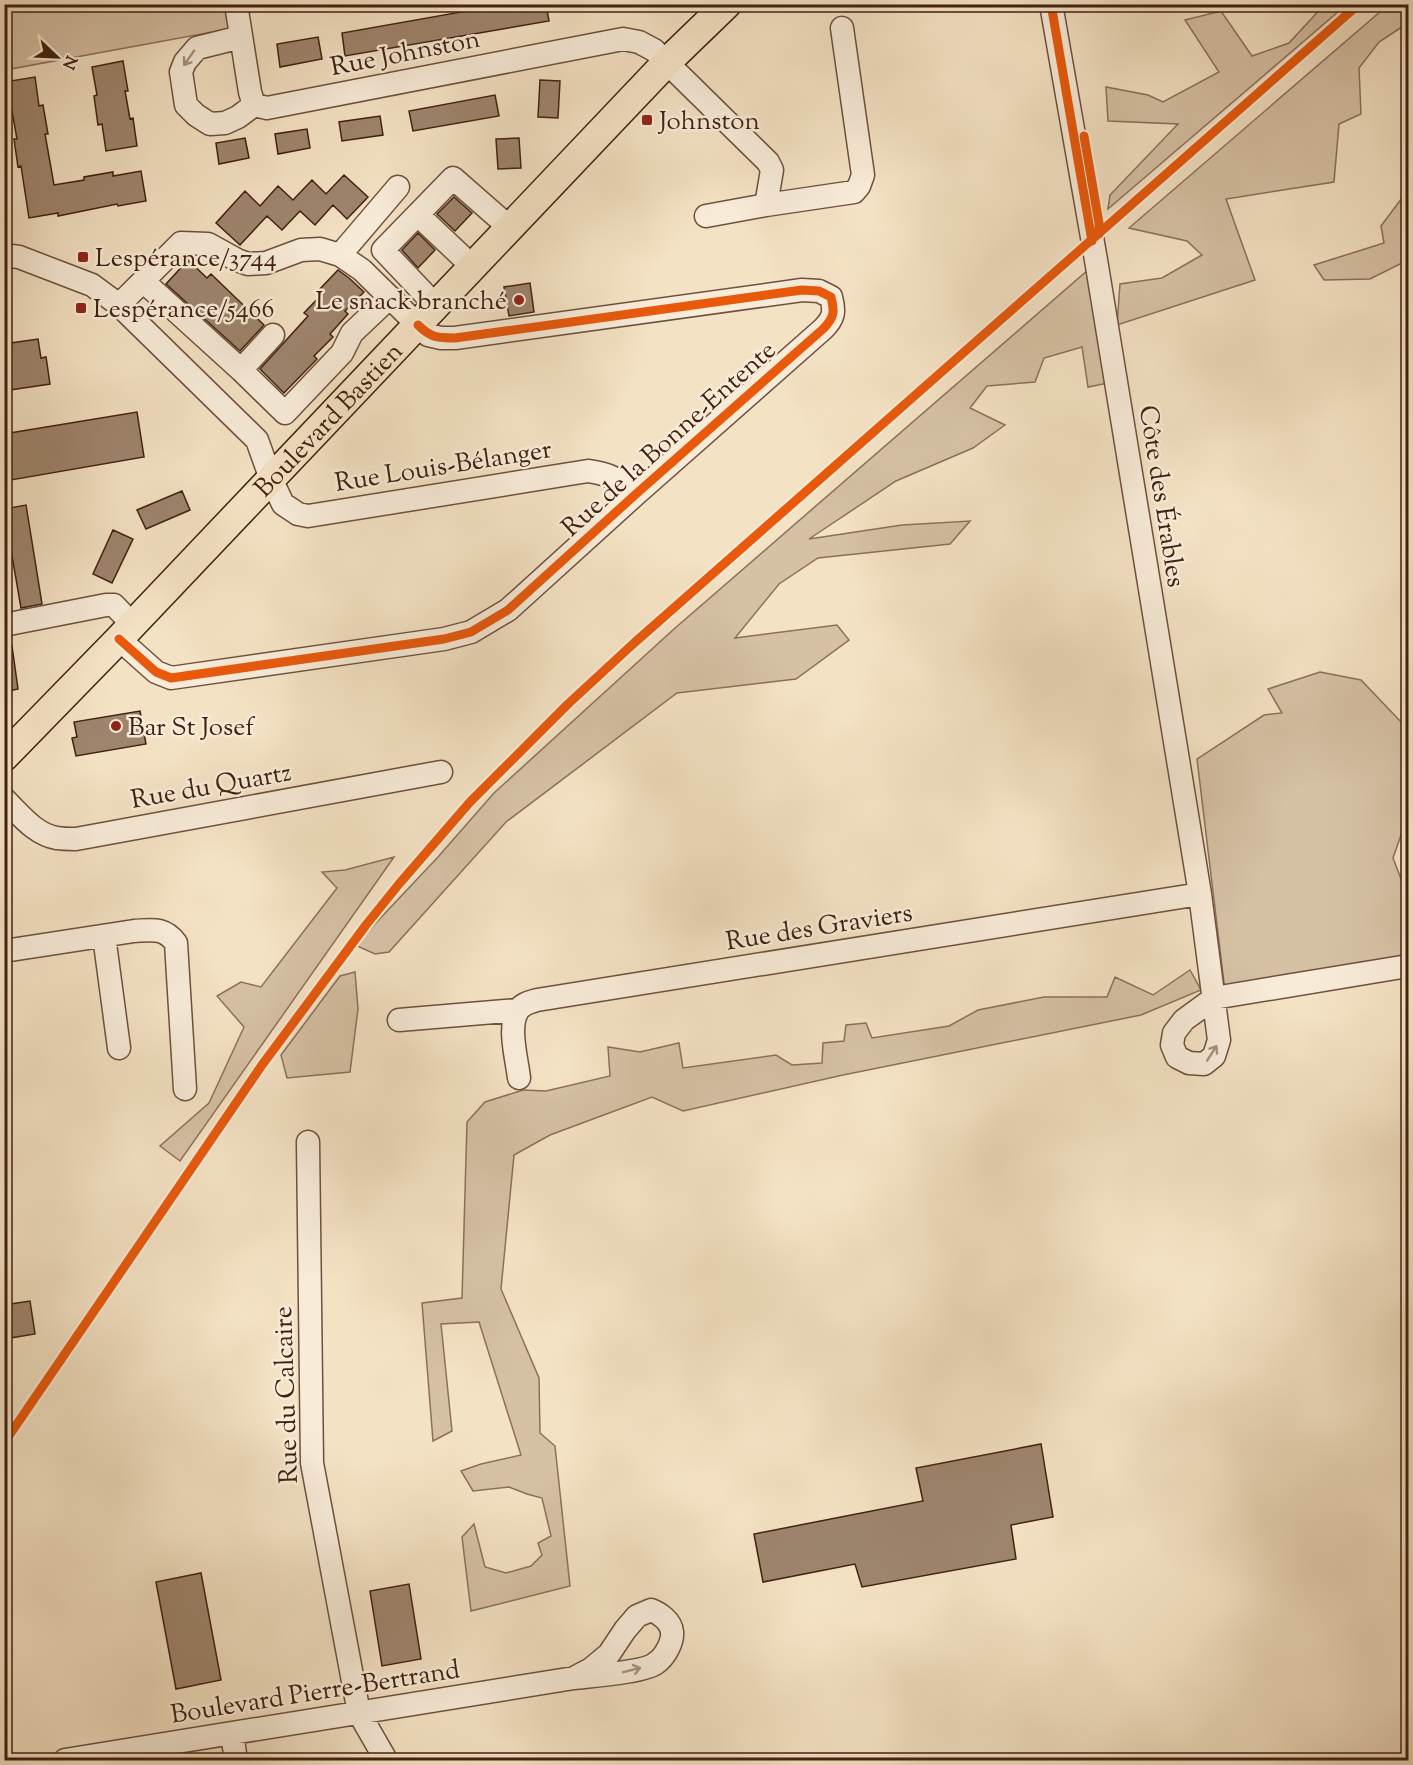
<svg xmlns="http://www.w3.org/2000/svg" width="1413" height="1765" font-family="'Sorts Mill Goudy',serif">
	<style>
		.green { fill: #d6c1a5; stroke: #8c705a; stroke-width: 1.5 }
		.building { fill: #9e856e; stroke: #412010; stroke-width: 1.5 }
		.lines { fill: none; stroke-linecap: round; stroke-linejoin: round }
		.minor-casing { stroke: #6e503d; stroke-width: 25 }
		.major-casing { stroke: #412010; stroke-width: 31 }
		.minor { stroke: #f8ecd9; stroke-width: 22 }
		.major { stroke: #f4e2c4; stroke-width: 28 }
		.cycleway-casing { stroke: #f8ecd9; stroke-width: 13 }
		.cycleway { stroke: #e8590c; stroke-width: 9 }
		.oneway { stroke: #a6907f }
		.poi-dot { fill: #8f2418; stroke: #f8ecd9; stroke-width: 2 }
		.labels { text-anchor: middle; stroke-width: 5; stroke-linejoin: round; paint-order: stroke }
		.street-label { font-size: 26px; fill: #412010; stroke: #f8ecd9 }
		.poi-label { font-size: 26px; fill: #412010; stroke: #f8ecd9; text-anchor: start }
	</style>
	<rect width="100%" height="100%" fill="#f4e2c4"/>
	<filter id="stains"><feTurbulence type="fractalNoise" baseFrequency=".00333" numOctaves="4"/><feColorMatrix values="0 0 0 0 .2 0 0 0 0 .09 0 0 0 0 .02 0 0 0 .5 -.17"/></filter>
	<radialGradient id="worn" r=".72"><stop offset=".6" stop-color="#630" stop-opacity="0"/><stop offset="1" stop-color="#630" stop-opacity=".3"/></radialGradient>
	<!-- green -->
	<path class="green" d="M1325 4 1346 5 1108 209 1110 195 1178 124 1108 121 1106 87 1148 95 1163 102 1219 72 1185 20 1221 11 1252 56 1289 43Z
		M4 5H236L240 27 5 70Z
		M1388 5H1408V23L1379 42 1359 68 1361 114 1339 124 1334 182 1226 199 1255 280 1117 325 1120 284 1162 278 1202 255 1187 241 1129 228Z
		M1408 190V260L1370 279 1324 280 1314 265 1384 243 1381 226Z
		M1088 270 1108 383 1088 387 1082 347 1044 358 1035 382 987 386 970 408 1005 425 973 448 896 481 809 539 902 525 970 521 950 544 818 558 779 584 735 638 837 625 849 640 796 679 677 693 506 822 389 952 375 954 355 945 438 857 494 793 674 629Z
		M1320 672 1361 680 1404 725 1408 744V815L1393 858 1408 897V966L1225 991 1197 759 1264 715 1282 713 1268 689Z
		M394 857 180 1161 160 1146 209 1103 244 1027 217 996 241 982 261 987 337 888 322 872 345 870Z
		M1190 970 1201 990 1141 1015 843 1075 683 1111 652 1097 550 1135 514 1155 501 1289 539 1378 540 1433 555 1446 570 1586 471 1611 462 1537 474 1524 485 1567 506 1573 531 1566 542 1555 538 1543 551 1536 542 1498 527 1494 509 1487 473 1491 461 1471 481 1464 521 1455 479 1322 441 1324 452 1431 433 1441 422 1303 462 1298 467 1122 485 1102 523 1090 546 1091 610 1076 608 1047 640 1052 679 1043 683 1068 776 1055 792 1065 822 1063 823 1043 844 1041 846 1025 866 1023 872 1038 949 1026 978 1010 1044 997H1107L1115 977 1153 995Z
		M355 972 358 1009 350 1072 287 1078 281 1055 340 976Z"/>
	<!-- building -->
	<path class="building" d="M518 4H546L549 21 345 56 342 33 489 7 490 9Z
		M318 37 322 59 280 67 277 44Z
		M123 61 128 91H125L130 119 133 118 137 146 106 151 102 124 98 125 94 96 97 95 92 67Z
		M35 77 39 106 43 105 48 134H45L54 185 84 180V177L113 172V176L141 171 146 201 118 206 117 204 58 216V213L29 218 21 166 18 167 14 139H17L12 111 9 112 4 82Z
		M540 80 560 81 558 118 538 117Z
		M495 95 499 116 413 131 409 111Z
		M380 116 383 135 342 141 339 122Z
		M307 129 310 148 278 154 275 134Z
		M245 138 249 158 219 164 216 143Z
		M519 138 521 168 498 169 496 139Z
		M344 175 368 197 347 219 333 205 315 225 300 211 282 230 267 216 240 245 216 223 245 191 260 206 278 186 293 200 312 180 326 194Z
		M454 197 472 213 455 231 437 214Z
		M418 233 435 250 418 268 402 250Z
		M188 260 207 278 211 274 264 325 240 351 166 284Z
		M338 270 349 278 364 292 345 311 348 314 330 334 333 337 314 356 317 359 284 393 260 369 308 316 304 313 323 293 319 290Z
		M530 283 534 312 509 316 504 287Z
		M38 339 41 358 46 357 50 384 4 391V344Z
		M137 412 144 457 11 480 8 460 4 461V434Z
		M182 491 190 510 146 529 137 510Z
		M26 505 42 604 21 608 4 509Z
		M113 530 133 539 112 583 93 574Z
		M12 646 18 689 4 692V647Z
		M140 711 146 744 76 756 72 738 77 737 74 722Z
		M30 1301 35 1334 4 1339V1305Z
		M1041 1444 1053 1517 1011 1525 1016 1559 862 1587 855 1564 763 1582 754 1534 923 1501 916 1468Z
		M201 1573 221 1680 176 1689 156 1582Z
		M409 1584 421 1659 382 1666 370 1591Z"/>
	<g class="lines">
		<defs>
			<path id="minor" d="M236 4 250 92 254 105
				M1051 4 1096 260 1200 894 1219 1040 1214 1056 1204 1064 1189 1063 1177 1057 1172 1045 1174 1033 1184 1020 1214 998 1408 966
				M241 37 197 48 185 62 181 72 186 105 196 115 210 124 225 123 238 117 254 105
				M254 105 267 108 623 39 639 42 654 50 768 162 772 170 766 205 706 216
				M766 205 854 192 859 186 863 175 842 28
				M418 215 473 267
				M4 255 19 257 92 285 119 305 257 440 271 479 283 504 298 514 308 516 588 471C610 474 619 479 636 494
				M340 255 398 187
				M143 281 241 370 273 335
				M436 306 383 250 453 178 510 228
				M241 370 285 413 342 353 352 333 390 297
				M4 624H9L106 605H114L132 624
				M119 639 156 672 171 678 444 639 471 632 508 610 636 494 823 329C834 318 835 312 831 297L819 291 802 290 455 338H441L428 335 362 270 340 255 320 249 301 250 266 263 248 264 237 260 208 244 181 243 119 305
				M4 799C19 813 35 835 57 838 63 839 69 839 76 839L441 772
				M104 936 119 1048
				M4 951 134 931C153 930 164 927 176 943L185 1089
				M399 1020 517 1010
				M519 1078C517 1060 508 1028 517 1012 521 1004 530 1002 537 1000L1200 894
				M308 1142 312 1463 359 1713 386 1760
				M232 1734 236 1760
				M65 1760 574 1678C590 1676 646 1672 656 1663 665 1657 673 1642 672 1632 671 1621 659 1613 651 1610L637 1616 625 1630 609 1654 591 1669 574 1678"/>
			<g id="major">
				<path id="s1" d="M4 757 119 639 667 62 727 4"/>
			</g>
		</defs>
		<!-- minor casing -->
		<use href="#minor" class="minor-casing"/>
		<!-- major casing -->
		<use href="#major" class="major-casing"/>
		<!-- minor -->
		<use href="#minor" class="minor"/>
		<!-- major -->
		<use href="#major" class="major"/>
		<defs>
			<path id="cycleway" d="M1051 4 1092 241
				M1084 136 1099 223V234
				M119 639 156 672 171 678 444 639 471 632 508 610 636 494 823 329C834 318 835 312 831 297L819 291 802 290 455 338C438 338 431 338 418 325
				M4 1443 262 1065 366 925 399 884 470 802 568 704 633 644 1359 4"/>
		</defs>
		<!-- cycleway casing -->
		<use href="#cycleway" class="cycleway-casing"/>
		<!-- cycleway -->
		<use href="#cycleway" class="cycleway"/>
	</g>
	<!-- one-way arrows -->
	<defs><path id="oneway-shaft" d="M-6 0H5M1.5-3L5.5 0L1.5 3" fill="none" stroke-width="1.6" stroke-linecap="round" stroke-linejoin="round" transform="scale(1.5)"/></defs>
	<g class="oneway">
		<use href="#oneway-shaft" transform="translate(189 58) rotate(125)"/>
		<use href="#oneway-shaft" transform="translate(1212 1053) rotate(-57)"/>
		<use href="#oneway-shaft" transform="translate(632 1670) rotate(-14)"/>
	</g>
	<!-- markers -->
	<g class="poi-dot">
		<rect x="641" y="114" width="12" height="12" rx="3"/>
		<rect x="77" y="251" width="12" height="12" rx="3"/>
		<circle cx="519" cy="300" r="6"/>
		<rect x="75" y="302" width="12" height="12" rx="3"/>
		<circle cx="116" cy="726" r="6"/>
	</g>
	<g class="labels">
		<!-- street labels -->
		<g class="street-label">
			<text transform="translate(405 52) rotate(-11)" y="9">Rue Johnston</text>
			<text dy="9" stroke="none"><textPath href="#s1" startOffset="468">Boulevard Bastien</textPath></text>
			<text transform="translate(668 438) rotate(-42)" y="9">Rue de la Bonne-Entente</text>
			<text transform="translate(443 465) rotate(-9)" y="9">Rue Louis-Bélanger</text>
			<text transform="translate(1163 496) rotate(81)" y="9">Côte des Érables</text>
			<text transform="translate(211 785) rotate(-10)" y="9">Rue du Quartz</text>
			<text transform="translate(819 926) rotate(-9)" y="9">Rue des Graviers</text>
			<text transform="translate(285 1395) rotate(-92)" y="9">Rue du Calcaire</text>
			<text transform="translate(315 1691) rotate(-9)" y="9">Boulevard Pierre-Bertrand</text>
		</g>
		<!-- poi labels -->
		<g class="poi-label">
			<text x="659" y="129">Johnston</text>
			<text x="95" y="266">Lespérance/3744</text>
			<text x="507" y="309" text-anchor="end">Le snack branché</text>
			<text x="93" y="317">Lespérance/5466</text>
			<text x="128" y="735">Bar St Josef</text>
		</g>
	</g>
	<!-- margin -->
	<rect width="1413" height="1765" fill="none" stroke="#f4e2c4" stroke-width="24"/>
	<rect x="6" y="6" width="1401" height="1753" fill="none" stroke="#412010" stroke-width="3"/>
	<rect x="12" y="12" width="1389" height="1741" fill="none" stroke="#412010" stroke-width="1.5"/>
	<!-- north arrow -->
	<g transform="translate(57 57) rotate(113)" stroke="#f8ecd9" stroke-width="4.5" paint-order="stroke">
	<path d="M0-4.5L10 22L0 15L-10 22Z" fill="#412010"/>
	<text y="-9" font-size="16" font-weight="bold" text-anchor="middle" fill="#412010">N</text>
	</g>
	<rect width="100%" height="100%" filter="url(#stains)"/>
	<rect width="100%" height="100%" fill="url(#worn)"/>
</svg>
